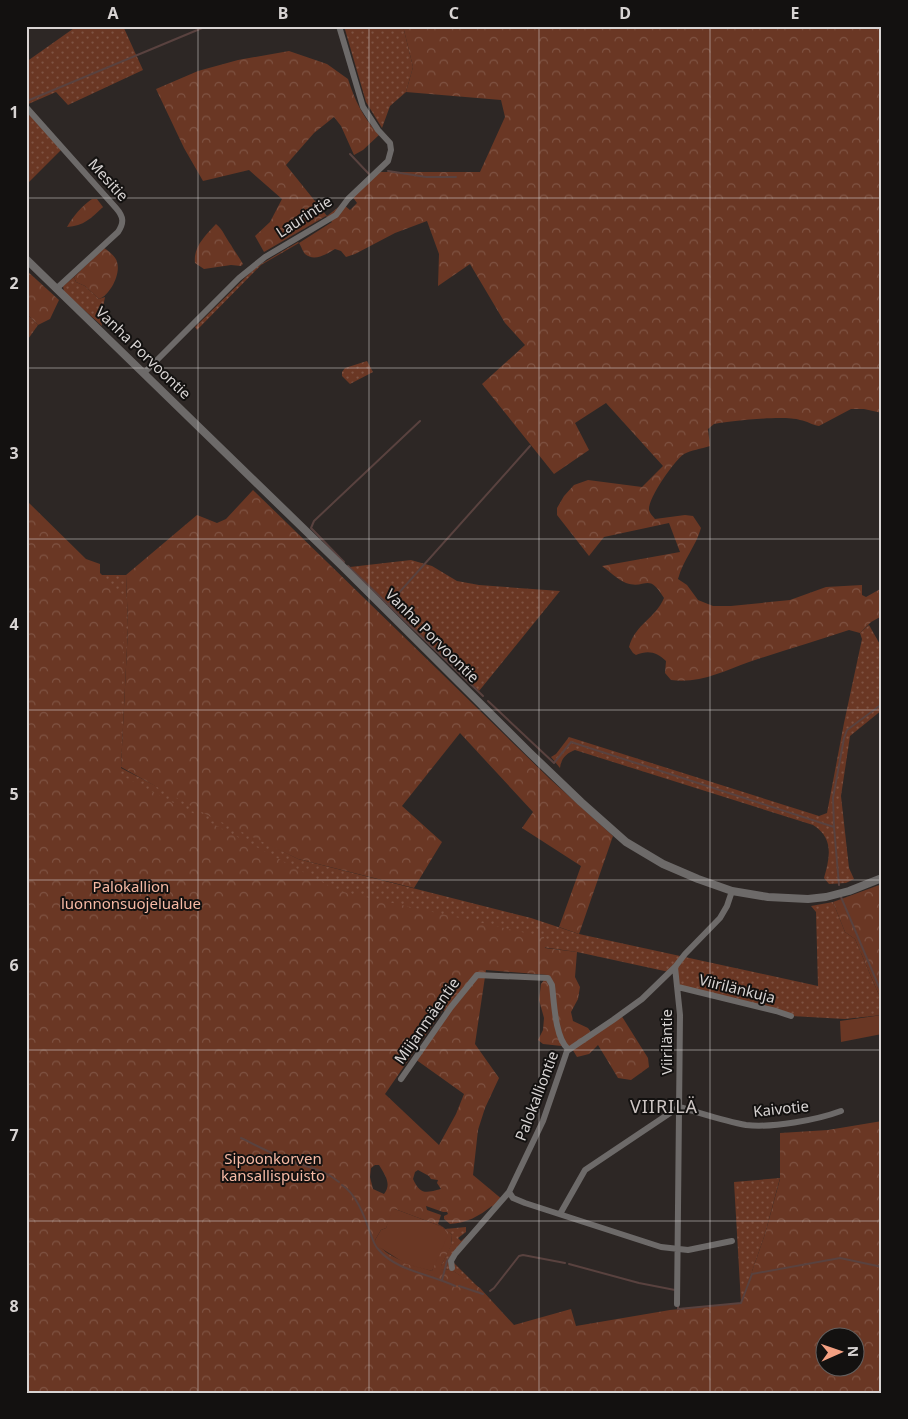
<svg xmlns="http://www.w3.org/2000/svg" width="908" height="1419" font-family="'Noto Sans',sans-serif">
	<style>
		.grass { fill: url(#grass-dots) }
		.forest { fill: url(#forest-crowns); fill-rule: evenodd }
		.garden { fill: #6a3724 }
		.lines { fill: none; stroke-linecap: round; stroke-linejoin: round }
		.stream { stroke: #59423f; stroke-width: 2 }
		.minor { stroke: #6d6a69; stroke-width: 6 }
		.tertiary { stroke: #6d6a69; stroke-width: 8 }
		.grid { fill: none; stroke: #d8d4d3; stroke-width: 1; stroke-opacity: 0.55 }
		.labels { text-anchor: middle; stroke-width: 4; stroke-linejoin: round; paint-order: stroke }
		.street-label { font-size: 15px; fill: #d8d4d3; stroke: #131110 }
		.park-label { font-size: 15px; fill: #f7baa5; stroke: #131110 }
		.quarter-label { font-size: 18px; letter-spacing: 1px; fill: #cdc5c3; stroke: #131110 }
		.neatline { fill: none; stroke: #d8d4d3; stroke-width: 2 }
		.grid-label { font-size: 16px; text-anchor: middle; font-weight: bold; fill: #d8d4d3 }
	</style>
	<defs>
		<pattern id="grass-dots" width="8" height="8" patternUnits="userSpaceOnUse" patternTransform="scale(1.25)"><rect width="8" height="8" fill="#6a3724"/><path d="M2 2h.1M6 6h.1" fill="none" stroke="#7f5343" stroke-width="1.8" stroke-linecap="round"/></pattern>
		<pattern id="forest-crowns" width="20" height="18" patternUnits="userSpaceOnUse" patternTransform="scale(1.25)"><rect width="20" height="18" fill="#6a3724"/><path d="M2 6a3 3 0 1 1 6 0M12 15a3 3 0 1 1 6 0" fill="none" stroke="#7f5343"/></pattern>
	</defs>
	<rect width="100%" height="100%" fill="#2d2725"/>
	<!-- grass -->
	<path class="grass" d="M77 26H123L143 70 68 105 56 92 26 105V62Z
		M344 26H403L413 67 406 92 390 106 382 128 366 102Z
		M26 111 61 150 26 185Z
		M298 242 299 243 261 265 197 330 195 327 256 267Z
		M74 277 76 282 85 286 99 299 105 297 101 317 102 326 64 292 63 286Z
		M26 307 29 316 38 325 26 342Z
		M367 361 373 372 350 384 342 376V372L345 368Z
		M411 560 432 566 457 581 479 585 560 591 479 691 350 567Z
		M100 575H126L128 627 121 768 298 859 531 918 579 934 818 986 816 912 811 906 833 902 845 932 855 939 882 1002V1015L845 1019 791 1016 678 987 675 967 669 972 577 952 506 942 241 879 26 719Z
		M869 625 882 648V710L850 736 841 796 849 868 854 879 846 883 829 884 824 878C830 857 834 838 813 825L575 750C567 753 561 758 560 768L551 757 556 754 569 737 819 816 827 813 844 723 862 639 860 633Z
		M780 1178 765 1234 741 1303 734 1182Z
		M466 1227V1232L458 1238 461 1241 468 1235 453 1262 480 1289 450 1269 442 1270 440 1268 451 1245 452 1235 445 1229Z"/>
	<!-- forest -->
	<path class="forest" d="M403 26H882V413L864 409H851L819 426C812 425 807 421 800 420 784 415 731 421 714 424L708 429 710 446C701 449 691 450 684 454 674 461 648 498 649 510 650 514 653 516 655 519L685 515 693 516 701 528C696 546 683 560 678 579L687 585 698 600 713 606H731L790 600 826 587 862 585V595L866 597 882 588V616L871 622 860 633 849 630C816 641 782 651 749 662 724 671 699 684 671 680L665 673 666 661C657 652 648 650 636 655L633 653 629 647C636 623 655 619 664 598 648 571 646 590 626 583 618 580 609 571 602 566L680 552 669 523 604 537 589 556 557 515V508L564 496 574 485 588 480 642 487 663 466 606 403 575 423 589 450 554 474 482 384 525 345 505 323 470 264 438 286 439 254 427 221 395 233 355 254 346 257 341 251 335 249C327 254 314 262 305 254 303 252 301 246 299 243L332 222 326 216 264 252 255 236 270 222 282 199 249 170 203 181 184 148 156 89 198 71 238 60 289 51 327 64 348 79C355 101 363 117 379 135L363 150 354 155 341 126 334 117 314 133 286 165 327 216 341 205H344L350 210 357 203 352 196 376 172H480L505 117 501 100 406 92 413 67Z
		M92 199H97L103 207C91 218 84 226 67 227 73 216 82 206 92 199Z
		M216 224C224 231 225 237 231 245 235 252 239 257 243 264L241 266 231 265 204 269 195 263C193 247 205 236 216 224Z
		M104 248C109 251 116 257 117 262 121 274 110 295 99 299L85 286 76 282 74 277Z
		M26 270 59 300 50 319 38 325 29 316 26 307Z
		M253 490 550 779 613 836 579 934 559 927 581 866 522 828 533 812 460 733 402 806 442 842 414 888 298 859 209 816 121 767 128 627 126 575 197 515 217 523 226 519Z
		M26 500 86 559 100 564V573L125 598 119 774 339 891 544 937 545 948 577 952 575 977 580 987 578 999 571 1012 573 1021 588 1028 592 1034 621 1015 648 1058 649 1067 631 1080 618 1078 598 1045 589 1054 577 1057 571 1047 543 1044 538 1040 543 1030 544 1018 539 1000 541 984 548 975 486 970 475 1044 499 1078 485 1108 478 1130 473 1175 503 1200 495 1209 492 1206C479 1216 467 1223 450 1224L444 1219V1216L448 1214 447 1212H443L426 1206 427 1210 441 1215 438 1224 443 1227 452 1235 451 1246 441 1266 442 1270 450 1269 480 1288 514 1325 571 1309 576 1326 670 1310 741 1303 765 1234 780 1179V1133L828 1130 882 1121V1393H26ZM443 1010 446 1012 415 1059 464 1094 456 1114 439 1145 385 1094ZM375 1165H379C385 1175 392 1184 384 1194L373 1189 370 1177 371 1168ZM418 1170 429 1176 431 1179 438 1180 437 1183 441 1189C426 1193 420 1195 413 1179L415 1172ZM395 1209 443 1227 445 1231 432 1271C413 1264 386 1259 375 1240L381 1230 386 1228ZM826 1336H856V1366H826Z
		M882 884V1002L855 939 845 932 833 902Z"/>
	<!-- garden -->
	<path class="garden" d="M882 1015V1034L841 1042 840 1021Z
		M395 1209 443 1227 448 1235 432 1271 406 1264 376 1245 375 1240 381 1230 386 1228 391 1213Z"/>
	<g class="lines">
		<!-- stream -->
		<path class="stream" d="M27 101 207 26
			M350 154 369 174
			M388 171 426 177H456
			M344 562 311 528 314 521 420 421
			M348 566 483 696
			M388 605 530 446
			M488 701 554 763 571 742 834 827
			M839 885 834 827 833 798 844 738 847 730 882 704
			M841 897 882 994
			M241 1138C260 1147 279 1158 299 1164 316 1169 325 1171 339 1182
			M342 1185C357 1195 364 1216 370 1232 372 1238 374 1245 378 1249 396 1271 430 1274 455 1286
			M569 1264 639 1283 675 1290
			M442 1280 447 1261 450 1257
			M459 1286 483 1294
			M490 1291 494 1288 519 1256 523 1255 565 1263
			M678 1306V1309L741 1303 752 1274 840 1258 882 1267"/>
		<!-- minor -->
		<path class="minor" d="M26 107 116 208C124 217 124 223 118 232L56 289
			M144 373 239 278 265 257 336 215 348 199 388 161 391 150 390 143 378 130 363 107 339 26
			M732 891 727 906 720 918 685 954 675 967 642 999 613 1020 567 1051 543 1121 509 1192 513 1198 525 1203 661 1247 688 1250 732 1241
			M675 967 680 1015 677 1304
			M678 987 776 1011 791 1016
			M401 1079 451 1007 477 975 548 978 552 985C554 1001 555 1038 568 1049
			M679 1107C701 1113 724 1121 746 1125 772 1128 817 1120 841 1111
			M560 1214 585 1170 679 1107
			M452 1268 451 1261 455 1254 509 1192"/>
		<!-- tertiary -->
		<path class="tertiary" d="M26 259 343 567 530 753 581 802 626 842 663 864 698 879 732 891 768 897 808 899 826 897 849 891 882 878"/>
	</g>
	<!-- grid -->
	<path class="grid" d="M198 26V1393M369 26V1393M539 26V1393M710 26V1393M26 198H882M26 368H882M26 539H882M26 710H882M26 880H882M26 1050H882M26 1221H882"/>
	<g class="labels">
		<!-- street labels -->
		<g class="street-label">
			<text transform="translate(108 180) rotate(48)" y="5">Mesitie</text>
			<text transform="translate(304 217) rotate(-33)" y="5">Laurintie</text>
			<text transform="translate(143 353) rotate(44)" y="5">Vanha Porvoontie</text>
			<text transform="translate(432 636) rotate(45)" y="5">Vanha Porvoontie</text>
			<text transform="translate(737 989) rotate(14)" y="5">Viirilänkuja</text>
			<text transform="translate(427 1021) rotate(-55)" y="5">Miijanmäentie</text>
			<text transform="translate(667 1042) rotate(-90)" y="5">Viiriläntie</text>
			<text transform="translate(537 1096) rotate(-69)" y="5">Palokalliontie</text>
			<text transform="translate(781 1109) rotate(-6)" y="5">Kaivotie</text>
		</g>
		<!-- park labels -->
		<g class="park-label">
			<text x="131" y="892">Palokallion<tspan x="131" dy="17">luonnonsuojelualue</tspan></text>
			<text x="273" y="1164">Sipoonkorven<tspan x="273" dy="17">kansallispuisto</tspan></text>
		</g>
		<!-- quarter labels -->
		<g class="quarter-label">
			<text x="664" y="1113">VIIRILÄ</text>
		</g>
	</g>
	<!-- border -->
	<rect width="908" height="1419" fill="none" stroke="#131110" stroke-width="55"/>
	<!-- north arrow -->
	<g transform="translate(840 1352) rotate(88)"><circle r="24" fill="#131110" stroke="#625f5e"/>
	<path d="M0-4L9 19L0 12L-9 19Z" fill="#f3a082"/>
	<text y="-8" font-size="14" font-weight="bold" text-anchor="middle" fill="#d8d4d3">N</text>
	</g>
	<rect x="28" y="28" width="852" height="1364" class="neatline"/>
	<g class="grid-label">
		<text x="113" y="19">A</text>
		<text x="283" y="19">B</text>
		<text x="454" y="19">C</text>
		<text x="625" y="19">D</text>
		<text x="795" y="19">E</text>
		<text x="14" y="118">1</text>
		<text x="14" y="289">2</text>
		<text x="14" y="459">3</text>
		<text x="14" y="630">4</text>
		<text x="14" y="800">5</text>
		<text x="14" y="971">6</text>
		<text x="14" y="1141">7</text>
		<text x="14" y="1312">8</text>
	</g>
</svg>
